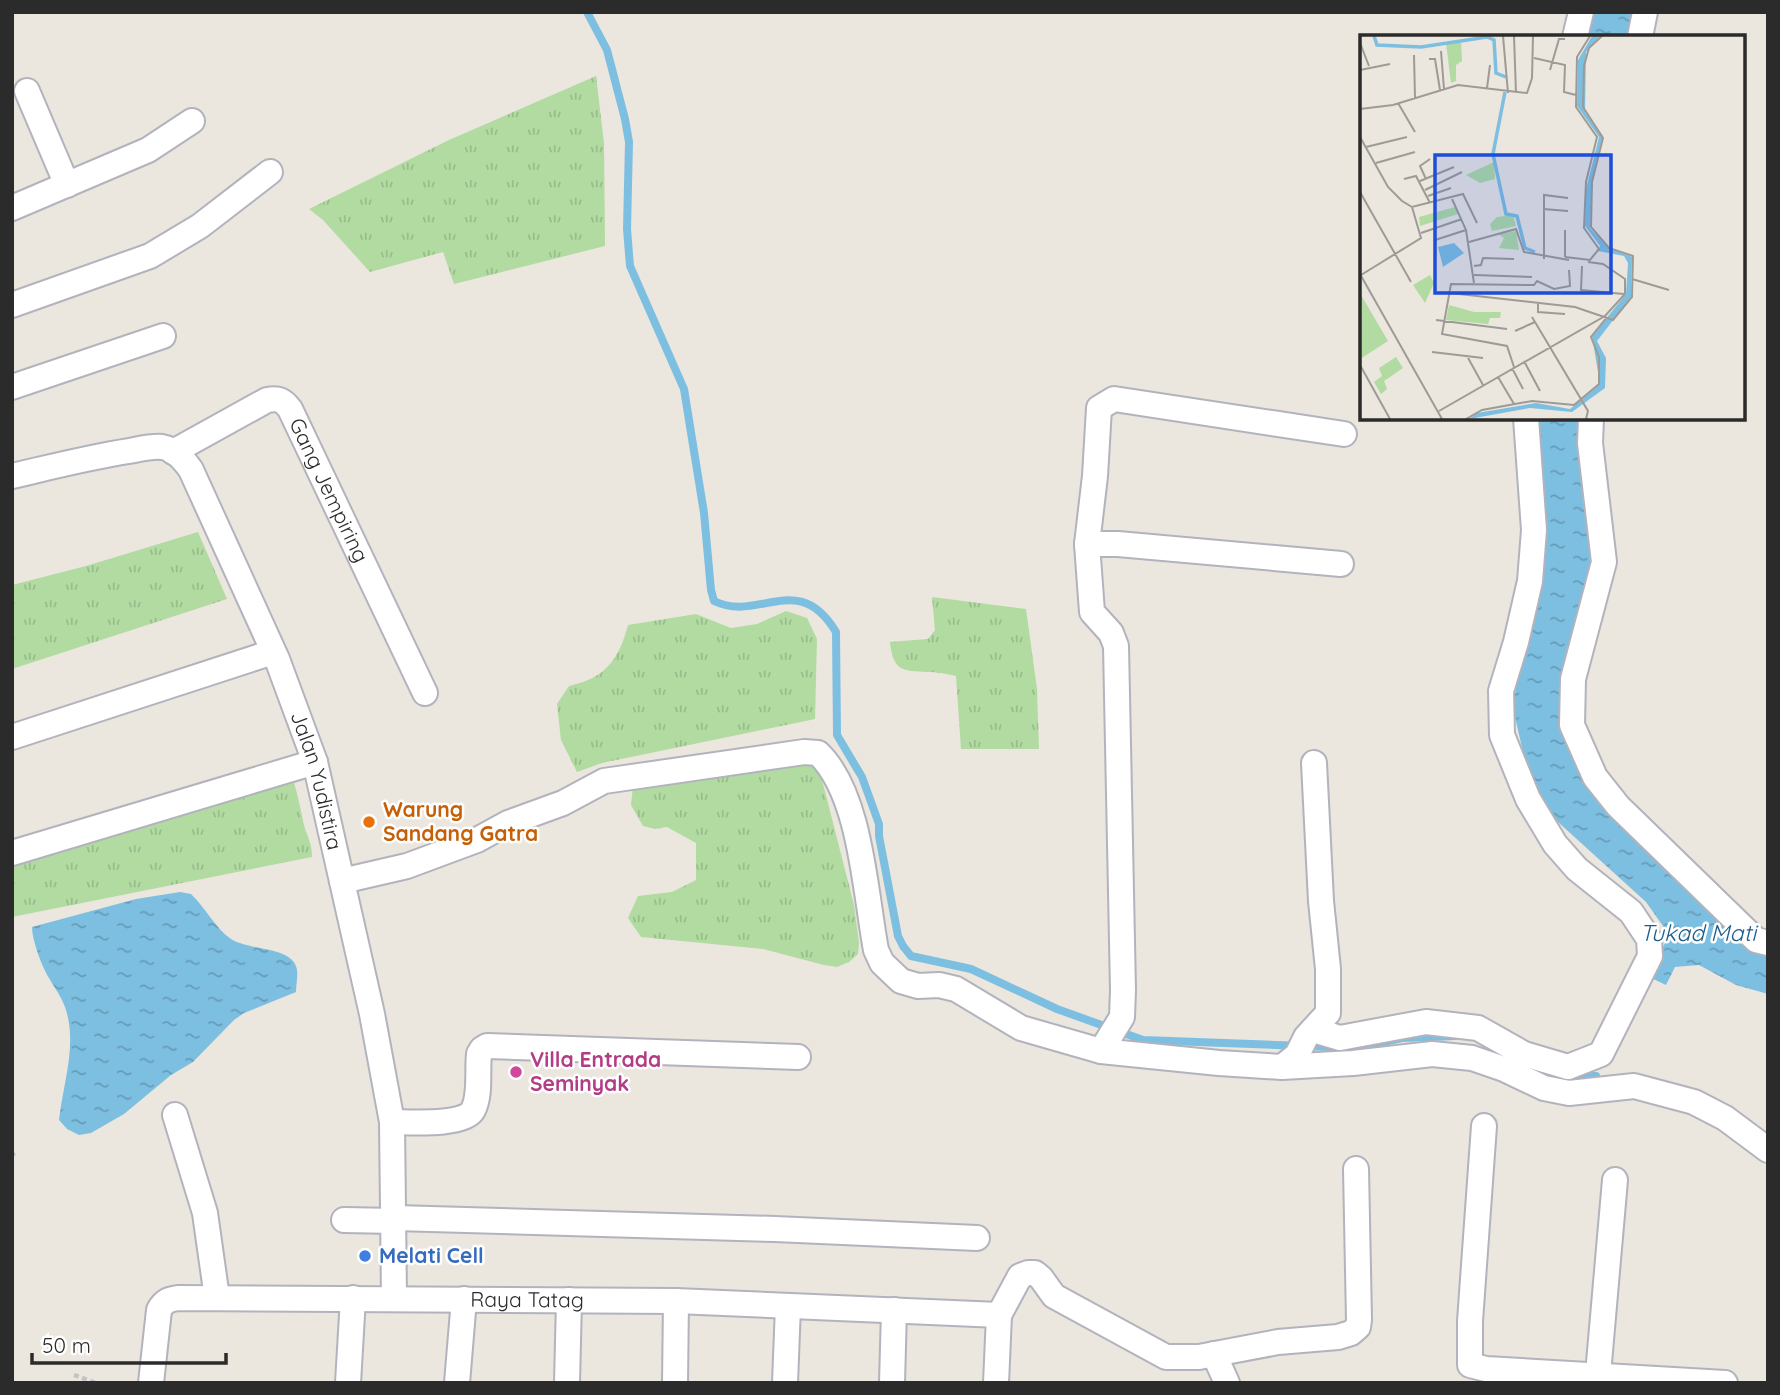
<svg xmlns="http://www.w3.org/2000/svg" width="1780" height="1395" font-family="Quicksand,sans-serif">
	<style>
		.grass { fill: url(#grass-tufts) }
		.water { fill: url(#water-ripples) }
		.lines { fill: none; stroke-linecap: round; stroke-linejoin: round }
		.stream { stroke: #7dbfe1; stroke-width: 8 }
		.minor-casing { stroke: #b2b3bd; stroke-width: 28 }
		.path { stroke: #c4c4c4; stroke-width: 4.5; stroke-dasharray: 5 3.5; stroke-linecap: butt }
		.minor { stroke: #fff; stroke-width: 24 }
		.food-dot { fill: #e8710a; stroke: #fff; stroke-width: 2.5 }
		.hotel-dot { fill: #d1479c; stroke: #fff; stroke-width: 2.5 }
		.shop-dot { fill: #3f7fe0; stroke: #fff; stroke-width: 2.5 }
		.labels { text-anchor: middle; stroke-width: 5; stroke-linejoin: round; paint-order: stroke }
		.street-label { font-size: 21px; fill: #2b2b2b; stroke: #fff }
		.food-label { font-size: 21px; font-weight: bold; fill: #c56008; stroke: #fff; text-anchor: start }
		.hotel-label { font-size: 21px; font-weight: bold; fill: #b23c85; stroke: #fff; text-anchor: start }
		.shop-label { font-size: 21px; font-weight: bold; fill: #366cbe; stroke: #fff; text-anchor: start }
		.water-label { font-size: 23px; font-style: italic; fill: #1d5e8c; stroke: #fff }
		.inset-river { fill: none; stroke: #7dbfe1; stroke-width: 3.5 }
		.inset-road { fill: none; stroke: #9e9b96; stroke-width: 2 }
		.view { fill: #1d4ed8; fill-opacity: 0.15; stroke: #1d4ed8; stroke-width: 3.5 }
		.inset-edge { fill: none; stroke: #2b2b2b; stroke-width: 3.5 }
	</style>
	<defs>
		<pattern id="grass-tufts" width="24" height="20" patternUnits="userSpaceOnUse" patternTransform="scale(1.75)"><rect width="24" height="20" fill="#b1dba1"/><path d="M3 7l-1-3M5 7V3M7 7l1-3M15 17l-1-3M17 17v-4M19 17l1-3" fill="none" stroke="#98bc8b"/></pattern>
		<pattern id="water-ripples" width="26" height="14" patternUnits="userSpaceOnUse" patternTransform="scale(1.75)"><rect width="26" height="14" fill="#7dbfe1"/><path d="M2 4q2-2 4 0t4 0M15 11q2-2 4 0t4 0" fill="none" stroke="#679bb7"/></pattern>
	</defs>
	<rect width="100%" height="100%" fill="#ebe6de"/>
	<!-- grass -->
	<path class="grass" d="M596 76 604 143 605 246 454 284 443 252 370 272 323 220 309 209 449 140Z
		M198 532 227 599 12 669V585L86 566Z
		M932 597 1026 609 1037 689 1039 749H961L956 676C947 674 937 672 928 672 902 671 893 671 890 642L928 639 935 630Z
		M786 611 807 618 817 639 815 719 602 763 577 772 561 740 557 704 569 686C606 678 619 659 628 625L696 614 731 628 757 624Z
		M807 762 819 768 854 905 859 943 858 954 849 962 837 967 824 965 763 949 641 937 628 918 638 896 672 892 696 880V843L667 827 655 829 643 826 631 805 633 786Z
		M294 783C299 798 301 814 305 829 309 840 312 845 312 857L12 917V857Z"/>
	<!-- water -->
	<path class="water" d="M1589 12H1638L1632 37H1584Z
		M1532 418H1580L1592 545 1589 593 1568 735 1768 947V994L1736 985 1699 965 1675 967 1666 985 1647 976 1665 943 1663 926 1646 902 1547 812 1526 765 1515 717V693L1530 618Z
		M180 892 191 894C205 907 215 928 231 939 249 951 294 946 297 970 298 977 296 985 296 992L244 1013 234 1020 193 1062 171 1075 124 1114 91 1133 79 1135 67 1129 59 1120C63 1083 78 1044 65 1007 61 996 54 987 49 978 42 967 32 940 32 927L136 899Z"/>
	<g class="lines">
		<!-- stream -->
		<path class="stream" d="M587 12 607 50 625 119 629 142 627 229 630 266 684 389 704 513 711 590 714 601C759 623 798 569 836 632L837 735 862 777 879 824V836L898 936 903 946 911 956 971 969 1057 1009 1143 1040 1355 1048 1402 1038 1456 1036
			M1568 1076H1596"/>
		<defs>
			<g id="minor">
				<path d="M1575 37 1581 12"/>
				<path d="M1640 37 1645 12"/>
				<path d="M27 91 67 185"/>
				<path d="M12 208 148 150 192 121"/>
				<path d="M12 305 150 256 200 226 270 172"/>
				<path d="M12 387 163 336"/>
				<path d="M1591 418 1590 443 1604 562 1573 679 1572 725 1595 777 1618 806 1756 940 1768 943"/>
				<path id="s1" d="M173 452 267 400C279 398 283 400 290 409L425 693"/>
				<path id="s2" d="M12 476C51 467 90 457 129 451 140 449 151 446 162 447 175 449 184 460 191 470L277 659 315 762 372 1014 392 1122 394 1298"/>
				<path d="M1087 544H1118L1341 564"/>
				<path d="M12 737 273 652"/>
				<path d="M12 853 315 762"/>
				<path d="M342 881 407 866 477 840 508 823 563 803 604 781 804 752 818 753C861 794 865 892 876 950L882 963 901 981 918 986 939 985 956 989 1021 1028 1101 1051 1219 1063 1282 1067 1353 1063 1432 1054 1472 1058 1504 1069 1544 1088 1569 1093 1634 1086 1694 1102 1725 1118 1768 1150"/>
				<path d="M1313 1030 1340 1038 1426 1022 1478 1028 1524 1054 1568 1067 1601 1054 1650 956 1649 939 1631 912 1577 869 1555 844 1528 799 1502 735 1501 691 1516 642 1530 581 1534 530 1526 418"/>
				<path d="M1101 1051 1122 1017 1123 990 1116 646 1111 633 1092 612 1087 544 1095 476 1099 408 1114 399 1344 434"/>
				<path d="M1282 1067 1297 1055 1306 1037 1328 1013V969L1321 901 1314 763"/>
				<path d="M175 1115 205 1213 217 1298"/>
				<path d="M392 1122C410 1122 465 1126 473 1110 481 1095 477 1071 479 1054L482 1049 487 1046 798 1057"/>
				<path d="M1484 1126 1470 1321V1365L1486 1369 1725 1383"/>
				<path d="M395 1218 775 1229 977 1238"/>
				<path d="M344 1220 395 1221"/>
				<path d="M1214 1354 1227 1383"/>
				<path d="M1598 1374 1615 1180"/>
				<path id="s3" d="M151 1383 159 1310C164 1301 169 1299 179 1298L676 1301 999 1315"/>
				<path d="M348 1383 353 1298"/>
				<path d="M457 1383 464 1299"/>
				<path d="M567 1383 569 1300"/>
				<path d="M675 1383 676 1301"/>
				<path d="M785 1383 788 1306"/>
				<path d="M892 1383 894 1310"/>
				<path d="M996 1383 999 1315 1020 1276 1028 1273H1035L1041 1278 1054 1296 1166 1357H1199L1278 1342 1338 1337 1351 1333 1358 1327 1359 1320 1356 1169"/>
			</g>
		</defs>
		<!-- minor casing -->
		<use href="#minor" class="minor-casing"/>
		<!-- path -->
		<path class="path" d="M12 1155 15 1153
			M74 1375 96 1383"/>
		<!-- minor -->
		<use href="#minor" class="minor"/>
	</g>
	<!-- markers -->
	<circle class="food-dot" cx="369" cy="822" r="7"/>
	<circle class="hotel-dot" cx="516" cy="1072" r="7"/>
	<circle class="shop-dot" cx="365" cy="1256" r="7"/>
	<g class="labels">
		<!-- street labels -->
		<g class="street-label">
			<text dy="7" stroke="none"><textPath href="#s1" startOffset="224">Gang Jempiring</textPath></text>
			<text dy="7" stroke="none"><textPath href="#s2" startOffset="527">Jalan Yudistira</textPath></text>
			<text dy="7" stroke="none"><textPath href="#s3" startOffset="446">Raya Tatag</textPath></text>
		</g>
		<!-- food labels -->
		<g class="food-label">
			<text x="383" y="817">Warung<tspan x="383" dy="24">Sandang Gatra</tspan></text>
		</g>
		<!-- hotel labels -->
		<g class="hotel-label">
			<text x="530" y="1067">Villa Entrada<tspan x="530" dy="24">Seminyak</tspan></text>
		</g>
		<!-- shop labels -->
		<g class="shop-label">
			<text x="379" y="1263">Melati Cell</text>
		</g>
		<!-- water labels -->
		<g class="water-label">
			<text x="1698" y="941">Tukad Mati</text>
		</g>
	</g>
	<!-- overview -->
	<g transform="translate(1360 35)">
		<rect width="385" height="385" fill="#ebe6de"/>
		<path d="M134 127 135 144 120 148 106 140ZM95 172 98 179 60 191 59 182ZM153 180 156 191 132 196 130 189 137 182ZM156 196 159 215 139 213 144 203 138 199ZM89 270 114 277H141L140 283H130L128 289 86 285Z" fill="#b1dba1"/>
		<path d="M101 6 102 26 96 30V46L91 48 86 8Z" fill="#b1dba1"/>
		<path d="M70 240 74 248 65 268 53 250ZM1 260 28 306 0 324V261ZM36 322 43 333 24 346 27 354 21 359 14 347 22 341 19 333Z" fill="#b1dba1"/>
		<path d="M232 1H240L226 17 225 77 243 101 233 141 230 193 249 213 272 222 271 262 237 306 246 323 245 353 212 377 170 373 109 384 117 378 176 368 210 374 240 349 232 301 266 259 268 228 264 221 238 216 240 211 225 191 226 154 239 102 217 71 218 25ZM94 208 104 218 83 232 78 212Z" fill="#7dbfe1"/>
		<path class="inset-river" d="M14 1 17 10 61 12 127 2 134 5 136 38 146 42M145 57 133 119 146 179 157 181 165 213 175 217"/>
		<path class="inset-road" d="M143 1 148 58M154 1 156 58M0 8 9 31M81 16 84 54M54 20 55 63M174 23 205 30 204 57 216 60M69 24H75L80 55M0 35 30 29M190 35 199 4H205M127 53 130 30M38 68 55 97M0 74 33 70 98 50 167 58 172 43 173 1M0 102 28 152 42 166 52 172 103 159 117 188M6 112 47 102M16 128 55 117M44 144 56 141 70 168M66 144 60 131 70 124M60 146 94 132M65 155 102 137M0 157 51 247M68 161 91 153M92 164 106 195 114 248M183 174 208 176M61 198 102 184M75 205 106 195M109 207 156 194 164 217 209 225M205 222 230 225 239 214 224 193 226 147 237 102 216 72 217 22 230 1M205 222V195M184 224V160L208 163M228 227 243 229 265 244V259M114 231 121 230 123 223 154 224M222 231 221 255 264 259M0 239 82 384M1 240 61 203 52 172M114 240 172 242M272 244 309 255M90 258 215 272 253 285 272 262 273 221 249 213 231 192 232 147 243 103 223 72 224 31 229 13 242 1M178 268V277L205 279M172 282 228 376 226 384M76 285 147 294M155 296 175 287M72 317 123 323M107 321 123 350M164 326 180 356M0 330 30 384M154 332 147 311 82 299 91 249 174 250 177 246 194 254 210 251 209 235M152 333 163 354M138 342 154 369M79 376 245 281 265 259M106 384 122 375 172 366 214 370 239 349V322L231 302 247 282"/>
		<path class="view" d="M75 120H251V258H75Z"/>
		<rect width="385" height="385" class="inset-edge"/>
	</g>
	<!-- border -->
	<rect width="1780" height="1395" fill="none" stroke="#2b2b2b" stroke-width="28"/>
	<!-- scale -->
	<path d="M32 1353v10h194v-10" fill="none" stroke="#2b2b2b" stroke-width="3.5"/>
	<text x="42" y="1353" font-size="21" fill="#2b2b2b" stroke="#ffffff" stroke-width="5" paint-order="stroke">50 m</text>
</svg>
